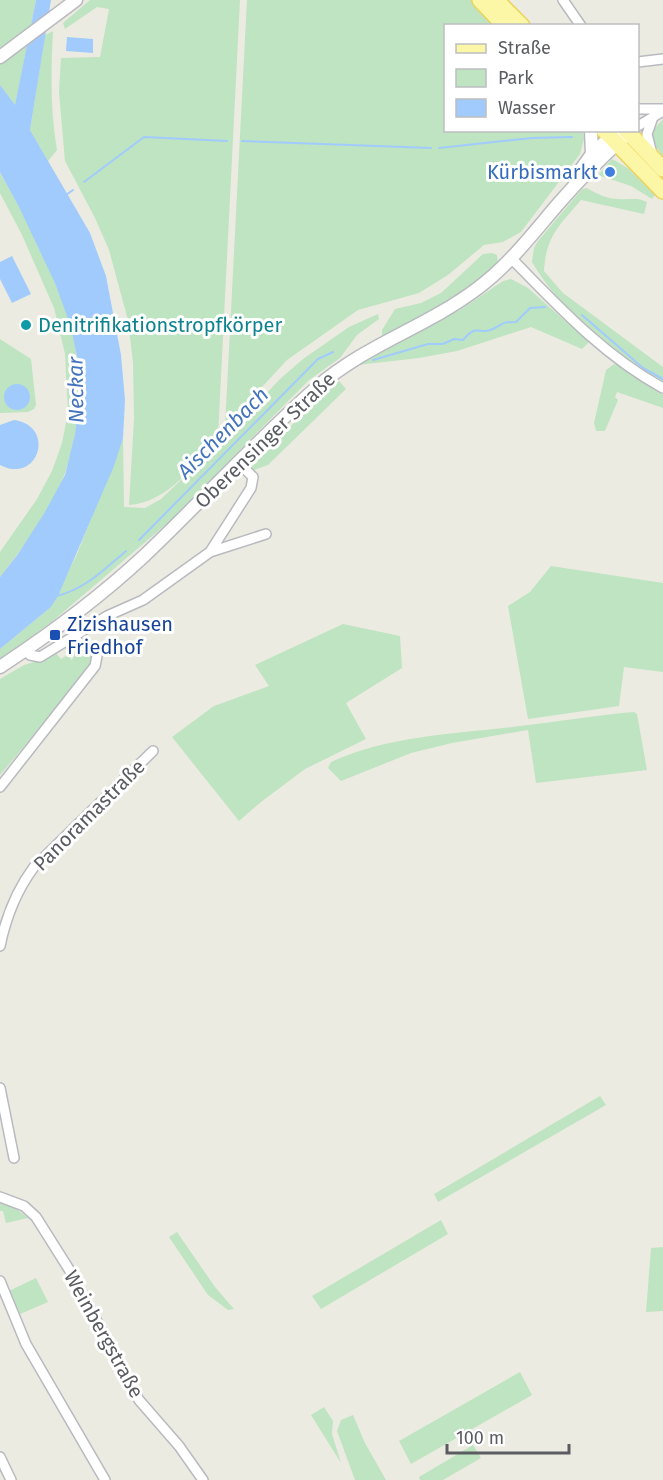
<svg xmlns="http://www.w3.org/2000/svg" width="663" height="1480" font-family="'Fira Sans',sans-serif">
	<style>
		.green { fill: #bee4c2 }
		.water { fill: #a1cbfc }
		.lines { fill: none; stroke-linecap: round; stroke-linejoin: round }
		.stream { stroke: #a1cbfc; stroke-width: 2 }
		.minor-casing { stroke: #b9bac0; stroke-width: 12 }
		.tertiary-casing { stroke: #b9bac0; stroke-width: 15 }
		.primary-casing { stroke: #edd25a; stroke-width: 18 }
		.minor { stroke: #fff; stroke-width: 9 }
		.tertiary { stroke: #fff; stroke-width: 12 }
		.primary { stroke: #fcf7a6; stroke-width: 15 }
		.shop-dot { fill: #3f7fe0; stroke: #fff; stroke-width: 2 }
		.culture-dot { fill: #0f9aa8; stroke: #fff; stroke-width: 2 }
		.transit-dot { fill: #1a4fb4; stroke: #fff; stroke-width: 2 }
		.labels { text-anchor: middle; stroke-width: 6; stroke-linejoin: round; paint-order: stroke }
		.shop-label { font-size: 20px; fill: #366cbe; stroke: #fff; text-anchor: end }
		.culture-label { font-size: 20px; fill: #0d838f; stroke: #fff; text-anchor: start }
		.street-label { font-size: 20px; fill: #5a5c62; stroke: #fff }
		.transit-label { font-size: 20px; fill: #164399; stroke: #fff; text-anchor: start }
		.water-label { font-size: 21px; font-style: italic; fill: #4574be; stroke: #fff }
	</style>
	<rect width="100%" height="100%" fill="#ecebe1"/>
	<!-- green -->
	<path class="green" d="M0 0H36L15 106 0 85Z
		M90 0H240L218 436C196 464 167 503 129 505L134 419 133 363 128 320 109 250 95 218 65 161 59 92 61 58 100 57 109 9 97 7 65 29 63 23Z
		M247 0H474L493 25 446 26V130L583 131 584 139 580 154 521 232 503 242 484 245 448 275 419 293 358 310 287 360 225 427Z
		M53 31C51 71 50 110 57 150L48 161 30 130 45 35Z
		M663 120V156L652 142 651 131Z
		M612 159 629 169 655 195 652 199 631 186 598 175Z
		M0 172C29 224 71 302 78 361 82 398 77 437 65 473 53 507 22 549 0 577V552L37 499 52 471 62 443 68 412 65 354 54 308 22 235 0 193Z
		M587 188C597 194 607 199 619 199 630 200 637 197 647 202L644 214 581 200C559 226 546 236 544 271L563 293 663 367V383C615 354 561 312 532 262L534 248 538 241 582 189Z
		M492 253 497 255 498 263 459 295 382 337V330L395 309 421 303 441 293 483 254Z
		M511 279 528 288 589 342 582 349 531 327 457 351 419 358 357 365 372 355 460 310 503 281Z
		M378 314 379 319 357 335 340 358 309 380 170 521 54 620 0 660V649L51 607 77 554 123 438 124 507 145 508 161 499 223 440 280 379 303 359 349 327Z
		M0 339 31 359 36 405 34 409 28 412 0 413Z
		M614 364 621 366 663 395V408L617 392 615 397 618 400 605 431H596L594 423 606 370Z
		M339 381 346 389 268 465 254 470 249 465Z
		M551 566 663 583V672L624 667 619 706 528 719 508 606 530 592Z
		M343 624 400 636 402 668 346 703 366 739 305 769 261 802 239 821 172 737 214 706 269 686 255 665Z
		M66 647 56 653 61 659 67 655 72 660 77 650 82 648 91 653 92 658 88 670 0 775V679L24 665 44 659Z
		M634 712 637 714 647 770 536 783 528 730 452 743 411 753 341 781 328 768 331 762C389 735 457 734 520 726 558 722 595 715 634 712Z
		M600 1096 606 1105 438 1202 434 1194Z
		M0 1204 14 1207 28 1218 6 1223 3 1211H0Z
		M441 1220 448 1234 321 1309 312 1296Z
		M177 1232 215 1287 234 1309 228 1310 208 1295 169 1237Z
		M663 1247V1311L646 1312 651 1248Z
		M36 1278 48 1302 20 1314 9 1291Z
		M520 1372 532 1395 411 1464 399 1441Z
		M324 1407 333 1421 332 1434 341 1463 311 1415Z
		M353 1415 365 1443 386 1480H355L337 1431 341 1420Z
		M473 1445 481 1458 443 1480H420L419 1477Z"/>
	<!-- water -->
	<path class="water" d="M36 0H51L30 130 90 233 106 276 121 355 125 400 123 438 114 466 58 596 51 607 0 649V577L18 554 45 512 65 475 75 434 79 401 78 360 70 324 55 283 19 207 0 172V85L15 105Z
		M67 37 93 39V53L66 51Z
		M12 256 31 294 12 303 0 279V262Z
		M4 397a13 13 0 1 1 26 0a13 13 0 1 1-26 0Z
		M14 420C57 426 38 485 0 465V425Z"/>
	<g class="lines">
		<!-- stream -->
		<path class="stream" d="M242 141 431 148
			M439 148 532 138 572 137
			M84 182 144 137 227 141
			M66 195 73 190
			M582 315 643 368 663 379
			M373 360 428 344H443L454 339 463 340C478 322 479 336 493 329 505 323 501 322 516 322L530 308 545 307
			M139 540 318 359 333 352
			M56 596C84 590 105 569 126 551"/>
		<defs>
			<path id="minor" d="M563 0 581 26
				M638 62 663 59
				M638 109H663
				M638 126 663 111
				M652 154 647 134 653 117
				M512 259C558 306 604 356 663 388
				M210 552 266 534
				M25 650 30 655 40 657 107 616 143 600 210 552 251 488 253 477 239 463
				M0 787 95 666 97 656 94 650 80 644 74 637
				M0 946C6 917 16 891 34 867L153 751
				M0 1088 14 1158
				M0 1197 24 1206 36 1217 70 1271 139 1400 179 1446 203 1480
				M0 1281 26 1344 105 1480
				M0 1457 11 1480"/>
			<path id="tertiary" d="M0 57 76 0
				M591 130 592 154
				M574 179 592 154 618 130
				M0 667C50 634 100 597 144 556 202 501 256 441 316 388 366 344 427 327 478 288 510 264 533 233 559 203 579 180 601 158 623 138"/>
			<path id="primary" d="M480 0 505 26
				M496 0 522 26
				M604 130 663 191
				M626 130 663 169"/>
		</defs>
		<!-- minor casing -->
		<use href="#minor" class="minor-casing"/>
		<!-- tertiary casing -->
		<use href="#tertiary" class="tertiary-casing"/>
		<!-- primary casing -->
		<use href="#primary" class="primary-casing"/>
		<!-- minor -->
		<use href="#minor" class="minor"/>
		<!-- tertiary -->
		<use href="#tertiary" class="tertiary"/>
		<!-- primary -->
		<use href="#primary" class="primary"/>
	</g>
	<!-- markers -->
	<circle class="shop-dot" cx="610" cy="172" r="6"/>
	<circle class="culture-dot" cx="26" cy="325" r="6"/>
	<rect class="transit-dot" x="49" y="629" width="12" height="12" rx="3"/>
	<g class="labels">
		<!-- shop labels -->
		<g class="shop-label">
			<text x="598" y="179">Kürbismarkt</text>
		</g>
		<!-- culture labels -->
		<g class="culture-label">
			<text x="38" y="332">Denitrifikationstropfkörper</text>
		</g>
		<!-- street labels -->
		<g class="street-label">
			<text transform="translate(265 440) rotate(-44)" y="7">Oberensinger Straße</text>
			<text transform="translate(89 815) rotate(-45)" y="7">Panoramastraße</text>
			<text transform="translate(104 1334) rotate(61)" y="7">Weinbergstraße</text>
		</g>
		<!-- transit labels -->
		<g class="transit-label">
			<text x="67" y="631">Zizishausen<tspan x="67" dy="23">Friedhof</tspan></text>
		</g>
		<!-- water labels -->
		<g class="water-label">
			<text transform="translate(76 390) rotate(-91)" y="7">Neckar</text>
			<text transform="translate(223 433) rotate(-45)" y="7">Aischenbach</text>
		</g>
	</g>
	<!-- legend -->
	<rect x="444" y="24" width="195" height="108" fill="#ffffff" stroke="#bdbec0" stroke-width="1.5"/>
	<rect x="456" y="44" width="30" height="9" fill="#fcf7a6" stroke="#bdbec0" stroke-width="1.5"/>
	<text x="498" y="54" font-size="18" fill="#5a5c62">Straße</text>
	<rect x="456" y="69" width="30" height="18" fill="#bee4c2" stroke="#bdbec0" stroke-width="1.5"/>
	<text x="498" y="84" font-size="18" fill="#5a5c62">Park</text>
	<rect x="456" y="99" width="30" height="18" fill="#a1cbfc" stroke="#bdbec0" stroke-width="1.5"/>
	<text x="498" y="114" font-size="18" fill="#5a5c62">Wasser</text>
	<!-- scale -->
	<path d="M447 1444v9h122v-9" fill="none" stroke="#5a5c62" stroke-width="3"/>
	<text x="456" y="1444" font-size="18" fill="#5a5c62" stroke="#ffffff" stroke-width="4.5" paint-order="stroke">100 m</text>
</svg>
